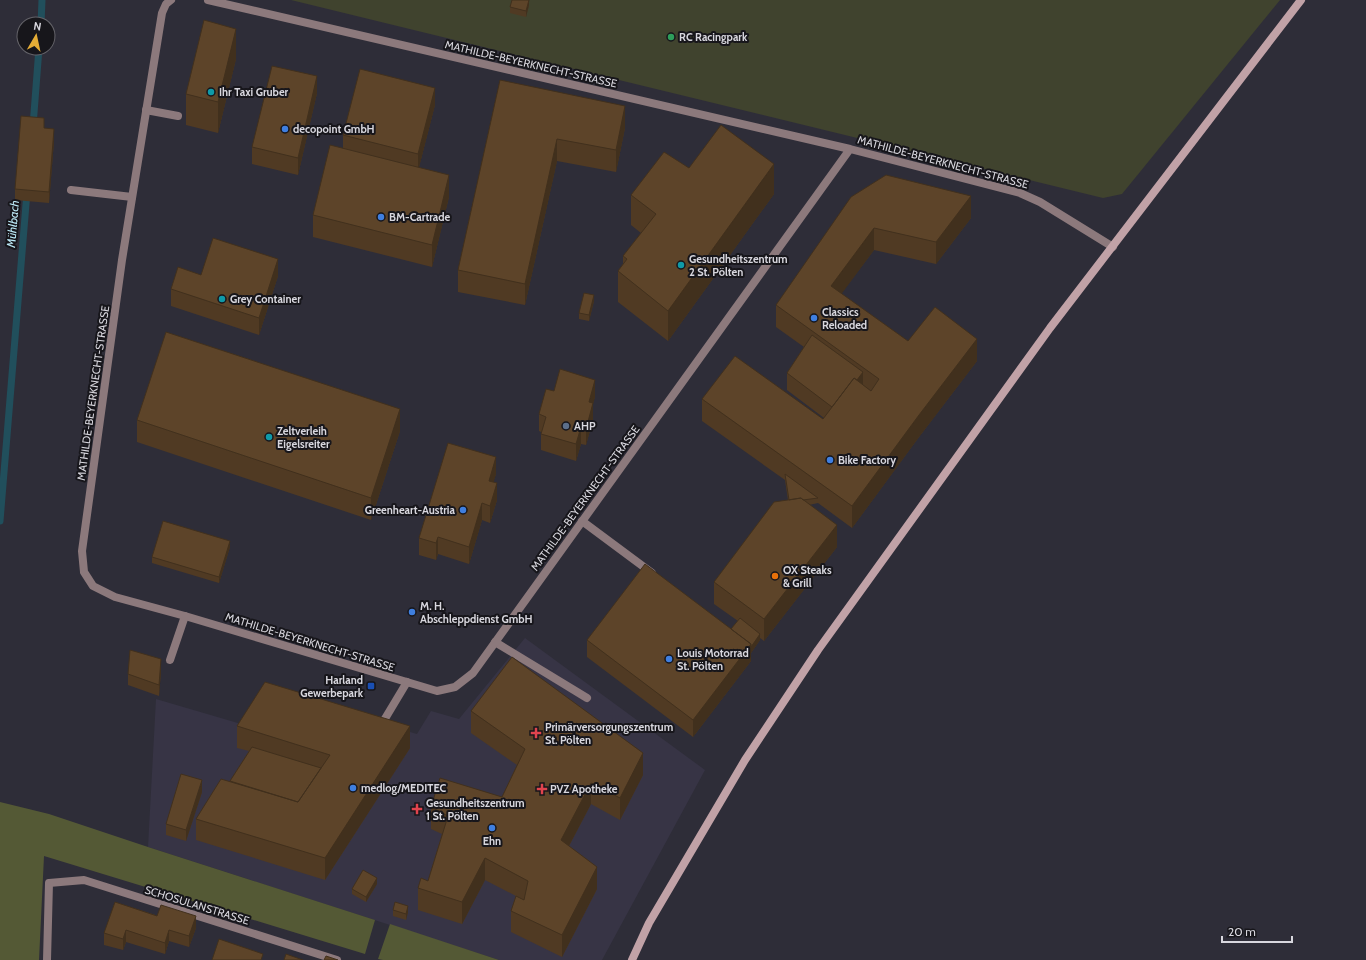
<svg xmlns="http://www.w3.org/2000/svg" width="1366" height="960" font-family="Cabin,sans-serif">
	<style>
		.medical { fill: #373445 }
		.green { fill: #40432e }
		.forest { fill: #545935 }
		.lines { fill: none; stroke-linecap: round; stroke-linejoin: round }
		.stream { stroke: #214f5c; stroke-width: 7 }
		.lane { stroke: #8c797c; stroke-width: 8 }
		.street { stroke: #8c797c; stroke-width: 8 }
		.secondary { stroke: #c1a2a7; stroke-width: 8 }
		.wall { fill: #503a23 }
		.shaded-wall { fill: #41301d }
		.building { fill: #5d4429; stroke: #41301d }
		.leisure-dot { fill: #2e9e5b; stroke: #17161b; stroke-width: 1.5 }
		.culture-dot { fill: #0f9aa8; stroke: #17161b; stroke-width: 1.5 }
		.shop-dot { fill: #3f7fe0; stroke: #17161b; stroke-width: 1.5 }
		.service-dot { fill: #5c6f8a; stroke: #17161b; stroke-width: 1.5 }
		.food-dot { fill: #e8710a; stroke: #17161b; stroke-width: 1.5 }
		.transit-dot { fill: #1a4fb4; stroke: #17161b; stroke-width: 1.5 }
		.health-dot { fill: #e0444e; stroke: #17161b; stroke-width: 1.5 }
		.labels { text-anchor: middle; stroke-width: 4; stroke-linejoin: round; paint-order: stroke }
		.poi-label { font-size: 11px; font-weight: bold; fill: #d8d7de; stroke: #17161b; text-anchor: start }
		.street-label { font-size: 11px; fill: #d8d7de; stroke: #17161b }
		.water-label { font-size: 12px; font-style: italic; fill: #bdeaf8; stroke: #17161b }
	</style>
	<rect width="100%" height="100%" fill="#2e2d38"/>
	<!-- medical -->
	<path class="medical" d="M525 638 705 770 602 960H499L148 847 156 699 248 726 271 692 417 734 431 711 459 719Z"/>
	<!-- green -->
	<path class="green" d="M291 0H1280L1122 194 1103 198Z"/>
	<!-- forest -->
	<path class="forest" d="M0 802 49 814 148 847 375 920 365 954 44 856 39 960H0Z
		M390 924 499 960H383L378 959Z"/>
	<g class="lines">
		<!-- stream -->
		<path class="stream" d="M41 24 42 0
			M33 126 39 48
			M0 521 27 192"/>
		<!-- lane -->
		<path class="lane" d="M146 110 178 116
			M71 190 132 197
			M582 521 652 573
			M495 642 587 698
			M170 660 185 616
			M383 722 407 682"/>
		<!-- street -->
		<path class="street" d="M171 0 166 4 162 13 122 260 82 551 84 572 93 586 115 597 185 616 437 691 455 687 473 673 850 149
			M208 0 850 149 1020 193 1040 202 1113 247
			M47 960 49 883 84 880 337 960"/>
		<!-- secondary -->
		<path class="secondary" d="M632 960 649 923 745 760 818 650 1050 328 1301 0"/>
	</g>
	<!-- wall -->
	<path class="wall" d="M529 5 526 17 510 13V7Z
		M236 59 218 133 186 125V94Z
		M500 80 625 128 616 172 557 161 525 305 458 292V270Z
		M317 93 298 175 252 164V147Z
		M435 105 419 167 449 197 432 267 313 237V215L343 149V135Z
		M54 141 49 203 15 200V189Z
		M689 168 774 194 668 341 618 302V271L623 264V256L641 233 631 225V195Z
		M886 175 971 218 936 264 874 250 841 294 908 341 977 361 919 437 852 528 818 503 809 505 837 547 764 641 760 638V640L751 653V661L693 737 587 657V640L731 629 738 621 714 604V582L788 500 785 480 702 421V399L823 419 824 418 787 390V373L804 347 776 327V305Z
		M201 275 278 276 259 335 171 306V289Z
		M594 301 589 321 579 319V313Z
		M554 391 595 397 593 403V420L586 445 581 444 576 461 541 450V432L539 431V414Z
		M137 420 400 431 371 520 137 442Z
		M496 474 493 482 497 500 490 523 482 520 469 564 438 554 436 560 419 555V538Z
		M230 547 219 583 152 563V557Z
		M161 671 159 696 128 685V674Z
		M471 711 643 775 620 820 591 804 569 846 597 889 562 957 511 932V911L516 896 485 880 462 924 418 910V888L428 881 442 834 431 829V807L502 797 517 765 471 733Z
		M237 726 410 748 325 880 196 840V819L230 781 249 751 237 748Z
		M202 792 186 841 166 835V824Z
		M377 884 366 902 352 894V889Z
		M115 902 196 928 189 947 169 941 165 954 126 942 123 950 104 945V933Z
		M393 910 408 912 406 920 393 916Z"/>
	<!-- shaded-wall -->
	<path class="shaded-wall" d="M529 0V5L526 17V11Z
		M236 29V59L218 133V102Z
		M317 76V93L298 175V158Z
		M435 88V105L418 171V154Z
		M625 106V128L616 172V150Z
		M54 129V141L49 203V192Z
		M557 139V161L525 305V284Z
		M774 164V194L668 341V311Z
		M449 175V197L432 267V245Z
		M971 196V218L936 264V242Z
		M874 228V250L831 308V286Z
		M278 259V276L259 335V318Z
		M594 295V301L589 321V315Z
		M977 339V361L919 437 852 528V506L919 415Z
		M863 372V389L834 409Z
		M595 380V397L589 419V402Z
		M593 403V420L586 445V429Z
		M400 409V431L371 520V498Z
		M581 427V444L576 461V444Z
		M496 457V474L489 498V481Z
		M497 483V500L490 523V506Z
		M482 503V520L469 564V547Z
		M837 525V547L764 641V619Z
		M438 537V554L436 560V543Z
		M230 541V547L219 583V577Z
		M760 634V640L751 653V661L693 737V720L751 644Z
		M161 659V671L159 696V685Z
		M410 726V748L325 880V858Z
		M643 753V775L620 820V798Z
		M202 780V792L186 841V830Z
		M591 783V804L561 861V840Z
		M485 858V880L462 924V902Z
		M597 867V889L562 957V935Z
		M377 878V884L366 902V897Z
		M408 906V912L406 920V914Z
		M196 916V928L189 947V936Z
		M126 930V942L123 950V939Z
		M169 930V941L165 954V943Z"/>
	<!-- building -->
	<path class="building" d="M512 0H529L526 11 510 7Z
		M204 20 236 29 218 102 186 94Z
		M272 66 317 76 298 158 252 147Z
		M360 69 435 88 418 154 343 135Z
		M500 80 625 106 616 150 557 139 525 284 458 270Z
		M21 116 44 118V128L54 129 49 192 15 189Z
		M721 125 774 164 668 311 618 271 627 259 623 256 656 214 631 195 664 152 689 168Z
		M330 145 449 175 432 245 313 215Z
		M886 175 971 196 936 242 874 228 831 286 908 341 935 307 977 339 919 415 852 506 702 399 735 356 823 419 854 378 871 391 879 379 776 305 851 197Z
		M213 238 278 259 259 318 171 289 178 267 201 275Z
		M584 293 594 295 589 315 579 313Z
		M166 332 400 409 371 498 137 420Z
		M812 335 863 372 857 380 854 378 832 407 787 373Z
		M560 369 595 380 589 402 593 403 586 429 581 427 576 444 541 434 546 417 539 414 546 389 554 391Z
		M448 443 496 457 489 481 497 483 490 506 482 503 469 547 438 537 436 543 419 538Z
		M785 474 818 498 803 500 801 498 789 500Z
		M801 498 837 525 764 619 714 582 774 502Z
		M163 521 230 541 219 577 152 557Z
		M645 564 751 644 693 720 587 640Z
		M740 618 760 634 751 647V644L731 629Z
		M130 650 161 659 159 685 128 674Z
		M512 657 643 753 620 798 591 783 561 840 597 867 562 935 511 911 516 896 524 900 528 881 485 858 462 902 418 888 421 878 428 881 448 816 431 807 440 778 502 797 525 749 471 711Z
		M265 682 410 726 325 858 196 819 221 779 298 802 330 755 237 726Z
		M252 747 321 768 298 802 230 781Z
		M181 774 202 780 186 830 166 824Z
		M363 870 377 878 366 897 352 889Z
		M115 902 157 916 161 905 196 916 189 936 169 930 165 943 126 930 123 939 104 933Z
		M395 902 408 906 406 914 393 910Z
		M219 939 263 954 261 960H212Z
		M286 954 303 960H284Z
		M326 956 338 960H324Z"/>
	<!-- markers -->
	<circle class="leisure-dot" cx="671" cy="37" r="4"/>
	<g class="culture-dot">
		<circle cx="211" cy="92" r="4"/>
		<circle cx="681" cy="265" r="4"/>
		<circle cx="222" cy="299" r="4"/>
		<circle cx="269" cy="437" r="4"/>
	</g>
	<g class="shop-dot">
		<circle cx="285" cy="129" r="4"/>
		<circle cx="381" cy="217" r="4"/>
		<circle cx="814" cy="318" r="4"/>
		<circle cx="830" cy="460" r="4"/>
		<circle cx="463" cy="510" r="4"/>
		<circle cx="412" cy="612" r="4"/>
		<circle cx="669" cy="659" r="4"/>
		<circle cx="353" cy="788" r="4"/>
		<circle cx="492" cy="828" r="4"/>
	</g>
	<circle class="service-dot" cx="566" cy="426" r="4"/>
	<circle class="food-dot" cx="775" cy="576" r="4"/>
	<rect class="transit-dot" x="367" y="682" width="8" height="8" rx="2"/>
	<g class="health-dot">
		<path d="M534 727h4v4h4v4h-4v4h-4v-4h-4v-4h4z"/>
		<path d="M540 783h4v4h4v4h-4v4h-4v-4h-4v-4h4z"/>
		<path d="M415 803h4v4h4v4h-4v4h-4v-4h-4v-4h4z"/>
	</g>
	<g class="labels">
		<!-- poi labels -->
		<g class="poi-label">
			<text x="679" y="41">RC Racingpark</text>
			<text x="219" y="96">Ihr Taxi Gruber</text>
			<text x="293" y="133">decopoint GmbH</text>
			<text x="389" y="221">BM-Cartrade</text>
			<text x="689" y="263">Gesundheitszentrum<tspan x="689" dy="13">2 St. Pölten</tspan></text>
			<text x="230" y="303">Grey Container</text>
			<text x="822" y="316">Classics<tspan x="822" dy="13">Reloaded</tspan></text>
			<text x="574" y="430">AHP</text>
			<text x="277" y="435">Zeltverleih<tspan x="277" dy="13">Eigelsreiter</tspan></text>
			<text x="838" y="464">Bike Factory</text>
			<text x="455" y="514" text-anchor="end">Greenheart-Austria</text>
			<text x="783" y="574">OX Steaks<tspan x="783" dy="13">&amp; Grill</tspan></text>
			<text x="420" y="610">M. H.<tspan x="420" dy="13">Abschleppdienst GmbH</tspan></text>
			<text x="677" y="657">Louis Motorrad<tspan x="677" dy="13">St. Pölten</tspan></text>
			<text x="363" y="684" text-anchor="end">Harland<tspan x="363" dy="13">Gewerbepark</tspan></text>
			<text x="545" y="731">Primärversorgungszentrum<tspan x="545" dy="13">St. Pölten</tspan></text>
			<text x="361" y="792">medlog/MEDITEC</text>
			<text x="550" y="793">PVZ Apotheke</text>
			<text x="426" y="807">Gesundheitszentrum<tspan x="426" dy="13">1 St. Pölten</tspan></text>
			<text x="492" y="845" text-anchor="middle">Ehn</text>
		</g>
		<!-- street labels -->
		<g class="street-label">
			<text transform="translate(531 64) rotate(13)" y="4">MATHILDE-BEYERKNECHT-STRASSE</text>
			<text transform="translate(943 162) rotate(15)" y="4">MATHILDE-BEYERKNECHT-STRASSE</text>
			<text transform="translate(93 393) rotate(-82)" y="4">MATHILDE-BEYERKNECHT-STRASSE</text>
			<text transform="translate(585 498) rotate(-54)" y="4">MATHILDE-BEYERKNECHT-STRASSE</text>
			<text transform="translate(310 642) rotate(17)" y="4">MATHILDE-BEYERKNECHT-STRASSE</text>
			<text transform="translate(197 905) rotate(17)" y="4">SCHOSULANSTRASSE</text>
		</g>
		<!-- water labels -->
		<g class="water-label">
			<text transform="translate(13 224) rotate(-85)" y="4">Mühlbach</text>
		</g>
	</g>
	<!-- north arrow -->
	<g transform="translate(36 36) rotate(9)"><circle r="19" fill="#17161b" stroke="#646369"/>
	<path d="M0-3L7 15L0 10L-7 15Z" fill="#e6ad36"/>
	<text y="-6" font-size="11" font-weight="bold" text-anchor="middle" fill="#d8d7de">N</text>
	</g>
	<!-- scale -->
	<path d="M1222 936v6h70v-6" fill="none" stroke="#d8d7de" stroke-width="2"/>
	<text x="1228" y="936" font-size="12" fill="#d8d7de" stroke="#17161b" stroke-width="3" paint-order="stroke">20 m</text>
</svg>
